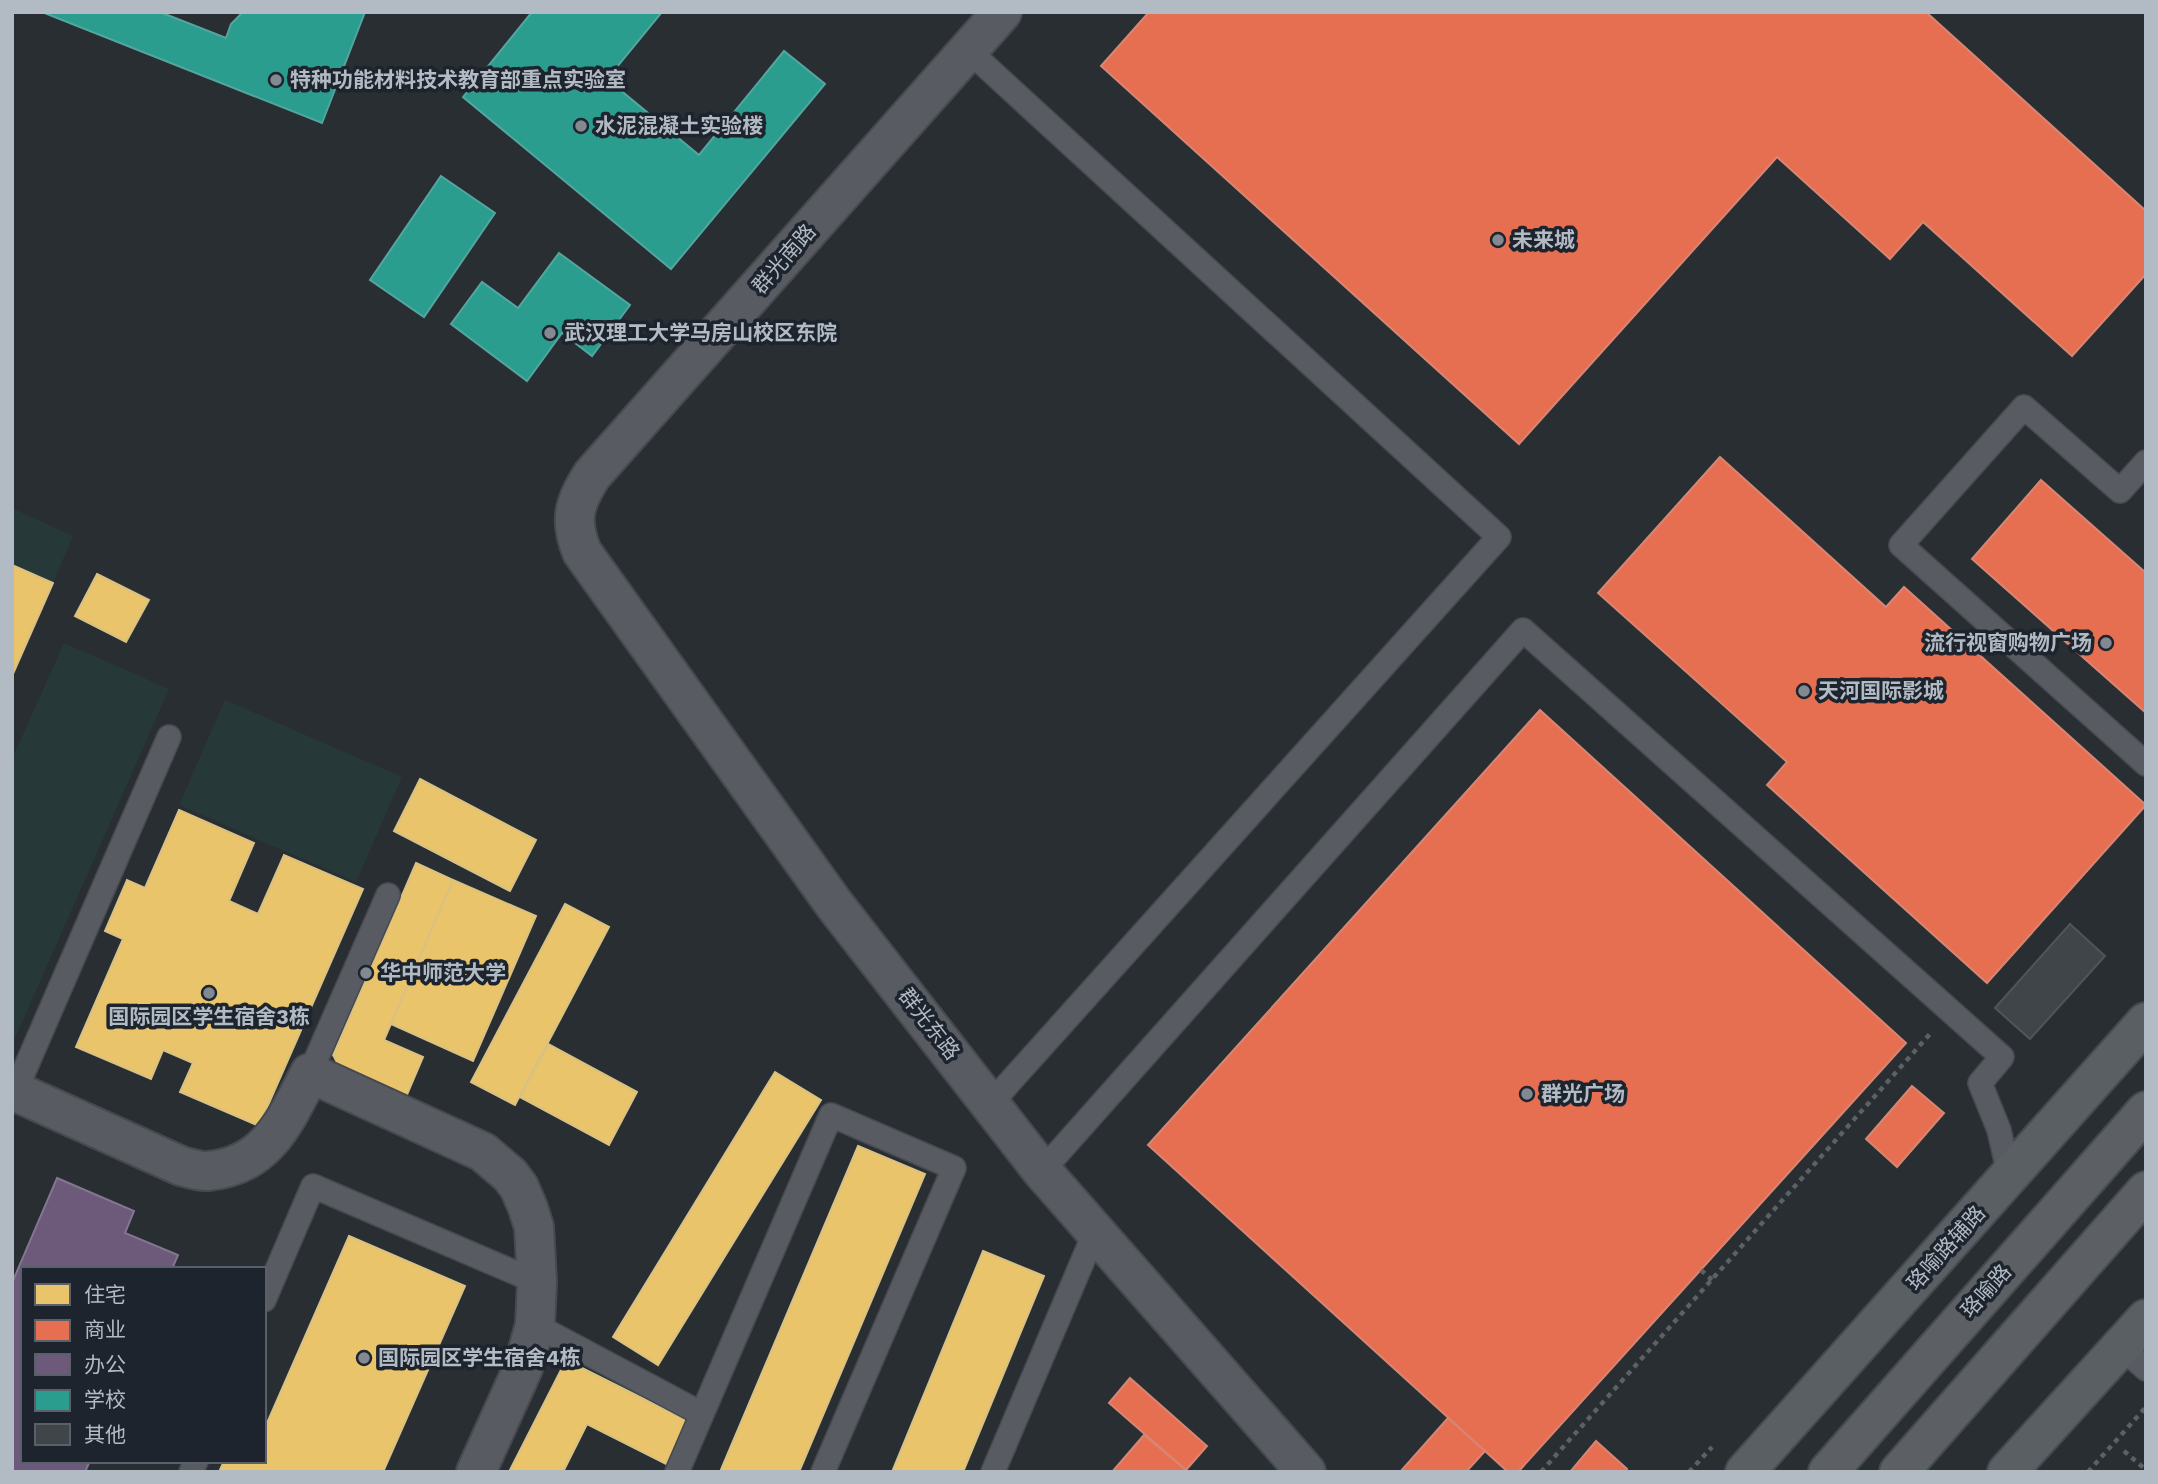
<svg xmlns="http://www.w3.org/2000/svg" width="2158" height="1484" font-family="'Work Sans','Noto Sans SC',sans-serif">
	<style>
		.green { fill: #273839 }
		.homes { fill: #e9c46a; stroke: #d8c185; stroke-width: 2 }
		.shops { fill: #e76f51; stroke: #d78674; stroke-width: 2 }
		.offices { fill: #6d597a; stroke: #827690; stroke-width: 2 }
		.schools { fill: #2a9d8f; stroke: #53a69f; stroke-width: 2 }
		.building { fill: #40454a; stroke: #50555b; stroke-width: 2 }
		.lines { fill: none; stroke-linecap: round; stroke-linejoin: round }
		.service-casing { stroke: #464a4e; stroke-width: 26 }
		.minor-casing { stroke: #464a4e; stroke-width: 42 }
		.primary-casing { stroke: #464a50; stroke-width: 42 }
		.trunk-casing { stroke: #454a4f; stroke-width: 42 }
		.path { stroke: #5c6166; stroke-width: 4.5; stroke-dasharray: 5 5; stroke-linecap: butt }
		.service { stroke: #585c62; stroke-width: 23 }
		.minor { stroke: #585c62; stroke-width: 38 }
		.primary { stroke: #5a5f64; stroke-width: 38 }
		.trunk { stroke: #5c5f63; stroke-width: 38 }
		.poi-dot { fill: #828991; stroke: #1d242d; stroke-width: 2.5 }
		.labels { text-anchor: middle; stroke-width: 7; stroke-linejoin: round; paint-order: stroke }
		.poi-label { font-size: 21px; font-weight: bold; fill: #b2bac4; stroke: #1d242d; text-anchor: start }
		.street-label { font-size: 21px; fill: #b2bac4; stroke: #1d242d }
	</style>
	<rect width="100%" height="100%" fill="#292e33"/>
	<!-- green -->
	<path class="green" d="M12 508 73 536 53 583 12 565Z
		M64 643 169 689 12 1045V759Z
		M225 700 402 777 356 882 179 805Z"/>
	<!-- homes -->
	<path class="homes" d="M12 565 53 583 12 676Z
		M97 574 149 600 126 642 75 616Z
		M420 779 536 840 510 891 394 831Z
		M179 810 254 843 229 901 258 914 284 855 363 889 259 1126 180 1092 193 1063 163 1050 151 1079 76 1047 123 939 105 931 127 880 145 888Z
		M416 863 453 880 384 1040 423 1057 406 1097 340 1068 333 1055Z
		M453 880 536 916 473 1061 391 1024Z
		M565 904 609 927 515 1105 471 1082Z
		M548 1044 637 1092 609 1145 520 1097Z
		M775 1072 821 1100 658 1365 613 1337Z
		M858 1146 925 1174 799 1472H720Z
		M349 1236 465 1286 383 1472H219L224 1461H264V1430Z
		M983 1251 1044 1276 963 1472H892Z
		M566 1360 688 1421 666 1464 587 1424 563 1472H509Z"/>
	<!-- shops -->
	<path class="shops" d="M1149 12H1926L2146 211V274L2072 356 1923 222 1890 259 1777 157 1519 444 1101 66Z
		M1720 457 1886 607 1904 587 2146 805 1987 983 1767 785 1787 762 1598 593Z
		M2041 480 2146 573V713L1972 559Z
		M1540 710 1906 1043 1518 1472H1508L1148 1145Z
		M1912 1086 1944 1113 1897 1167 1866 1139Z
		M1130 1378 1207 1446 1186 1470 1109 1403Z
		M1448 1418 1485 1451 1466 1472H1400Z
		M1144 1435 1186 1470 1187 1472H1112Z
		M1596 1441 1627 1469 1625 1472H1570Z"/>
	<!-- offices -->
	<path class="offices" d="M57 1178 134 1211 125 1233 178 1255 172 1269H23V1461H90L85 1472H12V1283Z"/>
	<!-- schools -->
	<path class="schools" d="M42 12H160L226 38 231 24 243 12H365L322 123Z
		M532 12H662L607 79 699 155 784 51 825 84 671 269 463 97Z
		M441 176 495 213 424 317 370 280Z
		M559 253 630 305 592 356 562 333 527 381 451 324 482 282 518 308Z"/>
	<!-- building -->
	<path class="building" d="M2070 924 2105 956 2030 1039 1995 1008Z"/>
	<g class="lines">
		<defs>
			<path id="service" d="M968 50 1499 537 991 1103
				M2146 462 2120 491 2024 407 1901 545 2146 764
				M310 1073 388 895
				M15 1092 169 737
				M1042 1171 1523 630 2002 1057 1980 1083 1999 1130 2010 1178
				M264 1300 313 1186 537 1282
				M535 1325 702 1414
				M2121 1347 2146 1369
				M191 1472 196 1461
				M677 1472 831 1115 954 1168 823 1472
				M993 1472 1095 1232"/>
			<path id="minor" d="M1002 12 592 475C574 503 569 520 582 552L834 904 1042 1171 1306 1472
				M12 1090 181 1166C190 1168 200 1172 208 1171 268 1166 286 1119 310 1073L483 1152 510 1175 519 1187 528 1208 534 1227 537 1282 535 1325 523 1368 476 1472"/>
			<path id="primary" d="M1745 1472 2146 1022
				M2007 1472 2146 1319"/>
			<path id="trunk" d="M1828 1472 2146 1111
				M1899 1472 2146 1191"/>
		</defs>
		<!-- service casing -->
		<use href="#service" class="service-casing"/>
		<!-- minor casing -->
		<use href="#minor" class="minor-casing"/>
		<!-- primary casing -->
		<use href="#primary" class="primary-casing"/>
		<!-- trunk casing -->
		<use href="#trunk" class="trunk-casing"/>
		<!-- path -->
		<path class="path" d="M1701 1270 1712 1280
			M2124 1451 2146 1470
			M1541 1472 1930 1034
			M1689 1472 1712 1447
			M2088 1472 2146 1407"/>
		<!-- service -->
		<use href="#service" class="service"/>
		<!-- minor -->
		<use href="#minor" class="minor"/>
		<!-- primary -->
		<use href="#primary" class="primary"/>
		<!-- trunk -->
		<use href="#trunk" class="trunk"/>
	</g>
	<!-- markers -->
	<g class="poi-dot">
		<circle cx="276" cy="80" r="7"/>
		<circle cx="581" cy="126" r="7"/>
		<circle cx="1498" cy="240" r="7"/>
		<circle cx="550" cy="333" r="7"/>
		<circle cx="2106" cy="643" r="7"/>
		<circle cx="1804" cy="691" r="7"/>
		<circle cx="366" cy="973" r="7"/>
		<circle cx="209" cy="993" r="7"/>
		<circle cx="1527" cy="1094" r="7"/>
		<circle cx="364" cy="1358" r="7"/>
	</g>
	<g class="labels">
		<!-- poi labels -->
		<g class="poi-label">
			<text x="290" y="87">特种功能材料技术教育部重点实验室</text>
			<text x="595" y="133">水泥混凝土实验楼</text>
			<text x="1512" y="247">未来城</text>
			<text x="564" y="340">武汉理工大学马房山校区东院</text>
			<text x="2092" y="650" text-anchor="end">流行视窗购物广场</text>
			<text x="1818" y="698">天河国际影城</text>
			<text x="380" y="980">华中师范大学</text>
			<text x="209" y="1024" text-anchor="middle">国际园区学生宿舍3栋</text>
			<text x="1541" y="1101">群光广场</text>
			<text x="378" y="1365">国际园区学生宿舍4栋</text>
		</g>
		<!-- street labels -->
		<g class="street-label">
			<text transform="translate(784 259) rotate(-49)" y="7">群光南路</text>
			<text transform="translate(929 1024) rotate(52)" y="7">群光东路</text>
			<text transform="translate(1946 1248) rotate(-48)" y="7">珞喻路辅路</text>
			<text transform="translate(1986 1291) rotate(-48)" y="7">珞喻路</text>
		</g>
	</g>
	<!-- border -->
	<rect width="2158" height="1484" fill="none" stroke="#b2bac4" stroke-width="28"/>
	<!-- legend -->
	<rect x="21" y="1267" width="245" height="196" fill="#1d242d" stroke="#596069" stroke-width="2"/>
	<rect x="35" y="1284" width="35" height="21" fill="#e9c46a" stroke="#596069" stroke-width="2"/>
	<text x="84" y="1302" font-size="21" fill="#b2bac4">住宅</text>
	<rect x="35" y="1320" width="35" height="21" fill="#e76f51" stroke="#596069" stroke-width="2"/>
	<text x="84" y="1337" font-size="21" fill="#b2bac4">商业</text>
	<rect x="35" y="1354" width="35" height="21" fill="#6d597a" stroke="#596069" stroke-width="2"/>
	<text x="84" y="1372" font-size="21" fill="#b2bac4">办公</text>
	<rect x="35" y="1390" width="35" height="21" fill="#2a9d8f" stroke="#596069" stroke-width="2"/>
	<text x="84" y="1407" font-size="21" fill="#b2bac4">学校</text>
	<rect x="35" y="1424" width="35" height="21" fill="#40454a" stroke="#596069" stroke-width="2"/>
	<text x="84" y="1442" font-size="21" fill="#b2bac4">其他</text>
</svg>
